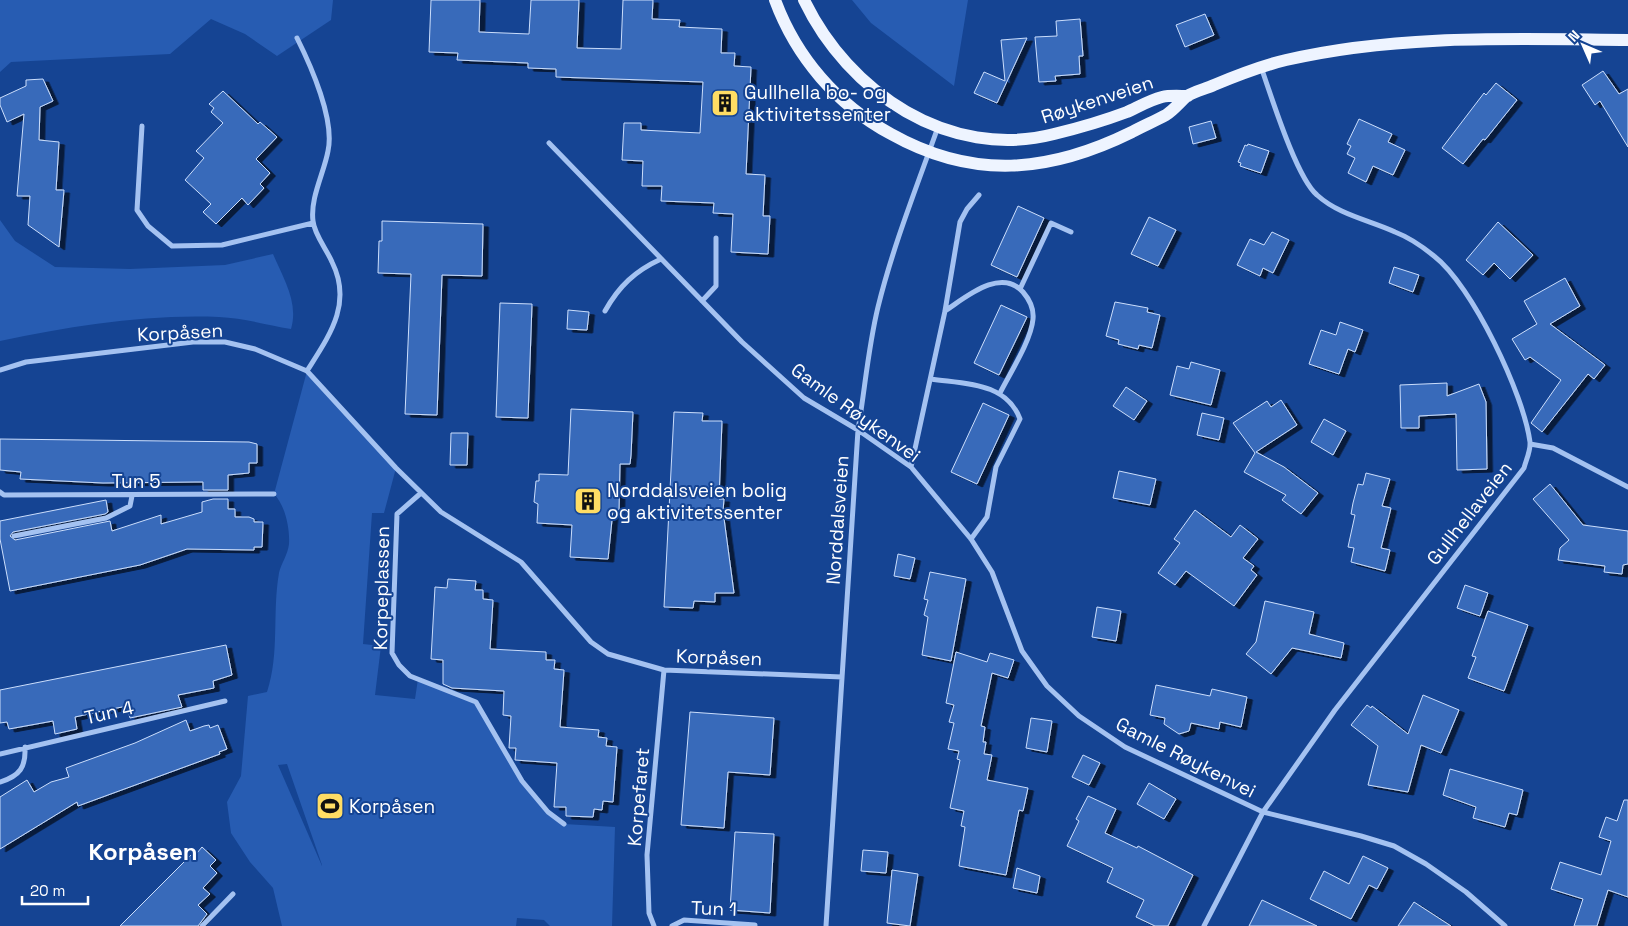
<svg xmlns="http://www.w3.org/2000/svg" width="1628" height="926" font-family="'Space Grotesk',sans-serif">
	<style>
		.green { fill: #275cb2; fill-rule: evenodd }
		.building { fill: #396aba; stroke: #cbdefc; filter: url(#shadow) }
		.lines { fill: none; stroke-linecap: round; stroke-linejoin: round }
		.street { stroke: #a4c2f1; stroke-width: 5 }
		.primary { stroke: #eef4ff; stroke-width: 12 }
		.labels { text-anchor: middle; stroke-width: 4; stroke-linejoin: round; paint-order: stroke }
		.poi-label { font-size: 19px; fill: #fff; stroke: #154493; text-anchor: start }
		.street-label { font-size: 19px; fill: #fff; stroke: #154493 }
		.district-label { font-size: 24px; font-weight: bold; fill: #fff; stroke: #154493 }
	</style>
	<defs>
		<filter id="shadow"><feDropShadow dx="5.5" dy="3" stdDeviation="0" flood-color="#0009"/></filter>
	</defs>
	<rect width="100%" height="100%" fill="#154493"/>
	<!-- green -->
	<path class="green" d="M0 0H333L331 20 277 56 245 34 211 19 170 54 11 62 0 72Z
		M852 0H968L954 86 871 23Z
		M0 220 15 241 55 267 130 269 225 265 273 254C283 278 299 302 291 329 267 325 243 318 219 317 145 314 72 326 0 341Z
		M307 371 396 468 384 513H372L363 644 381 646 375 695 415 699 418 679 476 702 522 781 548 812 564 824 615 827 612 926H550L544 920 517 918 516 926H282L273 888 250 862 231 833 227 802 241 776 248 696 267 692C280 653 272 613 279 573 281 564 288 554 289 544 290 528 285 505 274 494ZM287 764 322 865V866L278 765Z"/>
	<!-- building -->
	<path class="building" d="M431 0H480L479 32 529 34 531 0H579L577 48 621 49 623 0H653L652 19 680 20 679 27 722 29 721 53H735L734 66 751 67 746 174 765 175 763 216H770L768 254 731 252 733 214 713 213 714 203 661 201 662 186H642L643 161 622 160 624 123H641V130L700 133 703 82 556 77V69L528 68V63L457 60 458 53 429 52Z
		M1205 14 1214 35 1185 47 1176 25Z
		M1080 19 1083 56H1079L1080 74 1055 76 1056 81 1039 82 1035 37 1057 36 1056 21Z
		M1027 38 997 103 974 93 984 72 1005 81 1001 40Z
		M1603 71 1619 94 1628 89V147L1600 101 1595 105 1582 85Z
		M43 79 53 101 40 107 39 140 59 142 56 190H64L59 247 28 225 30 196H17L24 114 7 122 0 105V98L26 86V80Z
		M1496 83 1517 100 1485 140 1483 139 1463 164 1442 148 1484 93 1486 95Z
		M223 91 258 124 260 122 277 137 256 159 270 173 260 184 264 188 248 205 242 198 216 224 203 212 211 204 185 180 204 158 196 151 223 123 211 112 214 108 209 104Z
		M1359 119 1392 134 1388 142 1405 150 1393 175 1373 166 1366 182 1348 173 1355 158 1347 154 1351 146 1347 144Z
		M1211 121 1216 138 1193 144 1189 127Z
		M1248 144 1269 151 1261 173 1240 166 1241 163 1238 162 1245 145 1247 146Z
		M1018 206 1044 218 1017 277 991 265Z
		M1149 217 1176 230 1158 266 1131 254Z
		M382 221 483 224 482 276 442 275 437 415 405 414 411 274 378 273 379 241H382Z
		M1498 222 1533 255 1510 279 1494 263 1483 275 1466 260Z
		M1272 232 1289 240 1273 273 1263 268 1260 276 1237 265 1250 239 1264 245Z
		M1394 267 1419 275 1413 292 1389 283Z
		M1565 278 1580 306 1550 324 1605 365 1594 379 1588 374 1542 432 1531 423 1561 380 1530 357 1525 360 1512 339 1537 324 1524 301Z
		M1115 302 1148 308 1147 312 1160 315 1152 348 1139 345 1138 349 1118 344 1119 340 1106 336Z
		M500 303 532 304 528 418 496 417Z
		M1001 305 1027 317 999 375 974 363Z
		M568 310 589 312 587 330 567 329Z
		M1340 322 1363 330 1355 352 1348 349 1339 374 1309 364 1321 330 1336 335Z
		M1191 362 1220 370 1211 405 1170 395 1177 366 1189 369Z
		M1447 383V396L1479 384 1486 402 1487 469 1457 470 1456 414 1419 416V428H1401L1400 385Z
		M1126 387 1147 401 1134 420 1113 406Z
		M1281 400 1297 425 1256 452 1284 467 1318 493 1301 514 1282 500 1286 495 1244 472 1255 453 1233 423 1267 401 1271 407Z
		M983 403 1009 415 977 484 951 472Z
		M571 409 633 412 631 455 630 464H620L619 510H613L608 559 570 557 572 525 537 523 538 504 534 502 536 481H539V474L568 475Z
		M674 412 703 413 702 421H722L719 499H724L723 511 734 593H715V602L694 601 693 608 664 607Z
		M1202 413 1224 418 1219 440 1197 435Z
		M1324 419 1346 431 1333 455 1311 442Z
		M451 433H468L467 465H450Z
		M0 439 249 442 257 444V463H249V473L228 475V490H203V482H195L103 483 20 479 21 472 0 470Z
		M1119 471 1156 479 1150 505 1113 498Z
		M1366 473 1390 479 1382 506 1391 508 1381 548 1390 550 1385 571 1351 562 1354 548 1348 547 1355 515 1351 514 1353 503 1358 484 1363 485Z
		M1550 484 1583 525 1628 531V564L1623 565 1622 574 1604 572 1605 566 1558 560 1560 548 1569 540 1533 499Z
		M213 499H228V509H235V517H249L254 519V522H263L262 547H254V550L187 549 140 565 10 591 0 539V521L106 500 108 512 105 514 13 532 10 536 15 540 110 521 112 531 161 515V524L202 512V502Z
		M1195 510 1231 537 1240 525 1258 539 1243 558 1254 566 1251 570 1257 575 1234 606 1186 571 1175 585 1158 573 1180 543 1174 539Z
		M898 554 915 558 910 579 894 576Z
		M930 572 966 579 951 661 922 655 928 617 924 615 928 600 924 599Z
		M448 579 476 581 475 590H483V599L493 600 490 649 546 652V660H555L554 669 564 670 560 727 599 730 598 737 607 738 606 746 617 747 613 802 603 801 602 810 594 809 593 817 566 816V807H554L557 763 515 760 516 748H509L511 716 503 715 504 691 452 688 443 684V660L431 659 435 587 447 588Z
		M1465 585 1488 593 1480 616 1457 608Z
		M1265 601 1314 612 1309 634 1344 643 1341 658 1292 648 1271 674 1246 654 1256 642Z
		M1097 607 1121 611 1116 641 1092 637Z
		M1488 611 1528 625 1504 691 1468 678 1476 657 1472 656Z
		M226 645 232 675 213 681 214 688 178 695 182 707 130 718 127 706 102 711 75 717 77 729 55 734 53 721 9 729 7 722 0 723V690Z
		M956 652 987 662 990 653 1014 660 1008 678 992 673 981 726 985 727 983 742H986L984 754 992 755 987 780 1028 788 1023 811 1019 810 1006 875 959 866 965 827 961 826 964 811 950 808 960 760 957 759 959 751 948 749 954 723 949 722 954 705 946 703Z
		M1156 685 1210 696 1212 689 1247 697 1241 727 1220 722 1219 729 1191 723 1189 731 1179 734 1164 724 1165 718 1150 715Z
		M1423 695 1459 710 1441 753 1421 745 1408 792 1368 785 1378 746 1351 725 1367 705 1371 708 1372 706 1408 734Z
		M690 712 774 718 770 775 728 772 724 828 681 825Z
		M1031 718 1052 721 1047 752 1026 748Z
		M186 720 190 731 204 726 209 725 210 728 218 725 227 749 219 752 220 754 78 806 77 802 0 849V797L27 780 34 792 51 782 69 777 66 768 135 743Z
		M1083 755 1100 763 1089 785 1072 777Z
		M1450 769 1523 790 1517 815 1509 813 1505 827 1473 818 1476 807 1443 795Z
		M1149 783 1176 799 1164 819 1137 804Z
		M1088 796 1116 809 1105 833 1137 848 1138 846 1193 875 1168 926H1155L1136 917 1144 900 1107 882 1113 868 1067 846 1079 821 1076 819Z
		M1624 800H1628V897L1608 890 1597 926H1574L1583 899 1551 889 1560 862 1601 875 1611 841 1599 837 1606 817 1617 821Z
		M735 832 774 834 770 913 730 910Z
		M202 847 216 860 210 866 217 873 203 888 210 894 198 905 207 914 198 926H120L195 851 197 853Z
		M863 850 888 852 886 873 861 871Z
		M1363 856 1388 868 1377 889 1369 885 1351 919 1310 899 1324 871 1349 884Z
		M1017 868 1040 876 1037 893 1013 888Z
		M892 870 918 874 910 926 887 923Z
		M1262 900 1317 926H1249Z
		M1414 902 1451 926H1398Z"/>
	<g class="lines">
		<!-- street -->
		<path class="street" d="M297 38C311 66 335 120 328 151 324 173 310 198 313 221 314 234 327 250 332 262 353 304 329 336 307 371
			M142 126 137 210 148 226 172 246 222 245 313 223
			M549 143 742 342 804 398 858 430 911 467 971 539 992 572 1022 651 1047 686 1079 716 1125 747 1263 812 1361 836 1394 846 1426 864 1466 892 1505 926
			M1020 289 1051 223 1071 232
			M702 301 716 286V238
			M605 311C619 286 635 271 661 259
			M945 311C965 298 1000 267 1023 292 1029 299 1034 309 1033 319 1031 341 1010 373 1000 393
			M0 370 26 362 193 342H225L255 349 307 371 396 468 441 512 521 562 591 642 608 654 664 670 842 677
			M931 379C965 384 1006 382 1020 419L996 467 987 517 971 539
			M1530 444 1553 448 1628 487
			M911 467 945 311 960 222 967 209 979 195
			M0 492 4 495 274 494
			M421 493 397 514 392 653 399 665 410 676 476 702 522 781 548 812 564 824
			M14 536 106 518 130 506 132 496
			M0 754 225 701
			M0 782C20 776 26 767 25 747
			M202 926 233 894
			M654 926 649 913 647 855 664 670
			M672 926 684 920 755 925
			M826 926 858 430C865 389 868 348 878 307 893 246 917 186 938 127
			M1204 926 1263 812 1335 710 1524 468C1526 460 1531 450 1530 442 1524 395 1472 285 1434 256 1423 247 1408 237 1395 232 1369 220 1339 215 1317 195 1296 177 1271 95 1261 67"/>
		<!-- primary -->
		<path class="primary" d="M775 0C796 57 837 105 891 134 973 180 1049 173 1132 132 1143 126 1155 121 1166 115 1174 110 1180 102 1187 96 1195 91 1205 89 1214 85 1238 75 1261 66 1286 60 1398 34 1514 39 1628 40
			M804 0C848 92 949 161 1054 134 1079 128 1103 121 1127 112 1138 107 1150 100 1162 97 1170 95 1180 96 1188 96"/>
	</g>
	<!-- icons -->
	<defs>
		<symbol id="building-square" viewBox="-11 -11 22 22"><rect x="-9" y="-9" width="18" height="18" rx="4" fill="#ffdd64" stroke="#154493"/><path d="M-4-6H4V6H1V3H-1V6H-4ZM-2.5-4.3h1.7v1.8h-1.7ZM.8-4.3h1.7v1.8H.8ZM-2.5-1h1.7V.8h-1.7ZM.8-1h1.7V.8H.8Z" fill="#111"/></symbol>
		<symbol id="stadium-square" viewBox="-11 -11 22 22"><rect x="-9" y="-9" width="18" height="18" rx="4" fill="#ffdd64" stroke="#154493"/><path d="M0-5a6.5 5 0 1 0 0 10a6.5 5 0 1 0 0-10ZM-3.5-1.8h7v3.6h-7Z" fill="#111"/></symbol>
	</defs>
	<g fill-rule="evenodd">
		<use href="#building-square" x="709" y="87" width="32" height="32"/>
		<use href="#building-square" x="572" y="485" width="32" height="32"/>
		<use href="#stadium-square" x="314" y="790" width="32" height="32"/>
	</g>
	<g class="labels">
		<!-- poi labels -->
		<g class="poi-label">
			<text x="744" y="99">Gullhella bo- og<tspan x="744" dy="22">aktivitetssenter</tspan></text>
			<text x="607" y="497">Norddalsveien bolig<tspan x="607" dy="22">og aktivitetssenter</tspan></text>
			<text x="349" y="813">Korpåsen</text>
		</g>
		<!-- street labels -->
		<g class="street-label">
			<text transform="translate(1097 99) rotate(-18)" y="7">Røykenveien</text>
			<text transform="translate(180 332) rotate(-3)" y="7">Korpåsen</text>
			<text transform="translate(856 412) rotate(36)" y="7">Gamle Røykenvei</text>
			<text x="136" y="488">Tun 5</text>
			<text transform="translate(1469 513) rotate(-52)" y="7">Gullhellaveien</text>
			<text transform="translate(837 520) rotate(-86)" y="7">Norddalsveien</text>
			<text transform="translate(381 588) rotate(-89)" y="7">Korpeplassen</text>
			<text transform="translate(719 657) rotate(2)" y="7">Korpåsen</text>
			<text transform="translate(109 712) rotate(-13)" y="7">Tun 4</text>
			<text transform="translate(1186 757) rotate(27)" y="7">Gamle Røykenvei</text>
			<text transform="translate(638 797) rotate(-85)" y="7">Korpefaret</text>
			<text transform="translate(714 908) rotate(2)" y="7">Tun 1</text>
		</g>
		<!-- district labels -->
		<g class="district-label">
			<text x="143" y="860">Korpåsen</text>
		</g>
	</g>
	<!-- north arrow -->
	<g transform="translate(1583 45) rotate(315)" stroke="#154493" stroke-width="4" paint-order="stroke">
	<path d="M0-4L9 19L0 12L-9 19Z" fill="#ffffff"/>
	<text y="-8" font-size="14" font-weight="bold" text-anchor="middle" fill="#ffffff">N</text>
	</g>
	<!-- scale -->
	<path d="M22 896v8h66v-8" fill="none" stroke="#ffffff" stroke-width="2.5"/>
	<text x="30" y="896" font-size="15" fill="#ffffff" stroke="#154493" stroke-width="4" paint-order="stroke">20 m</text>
</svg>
